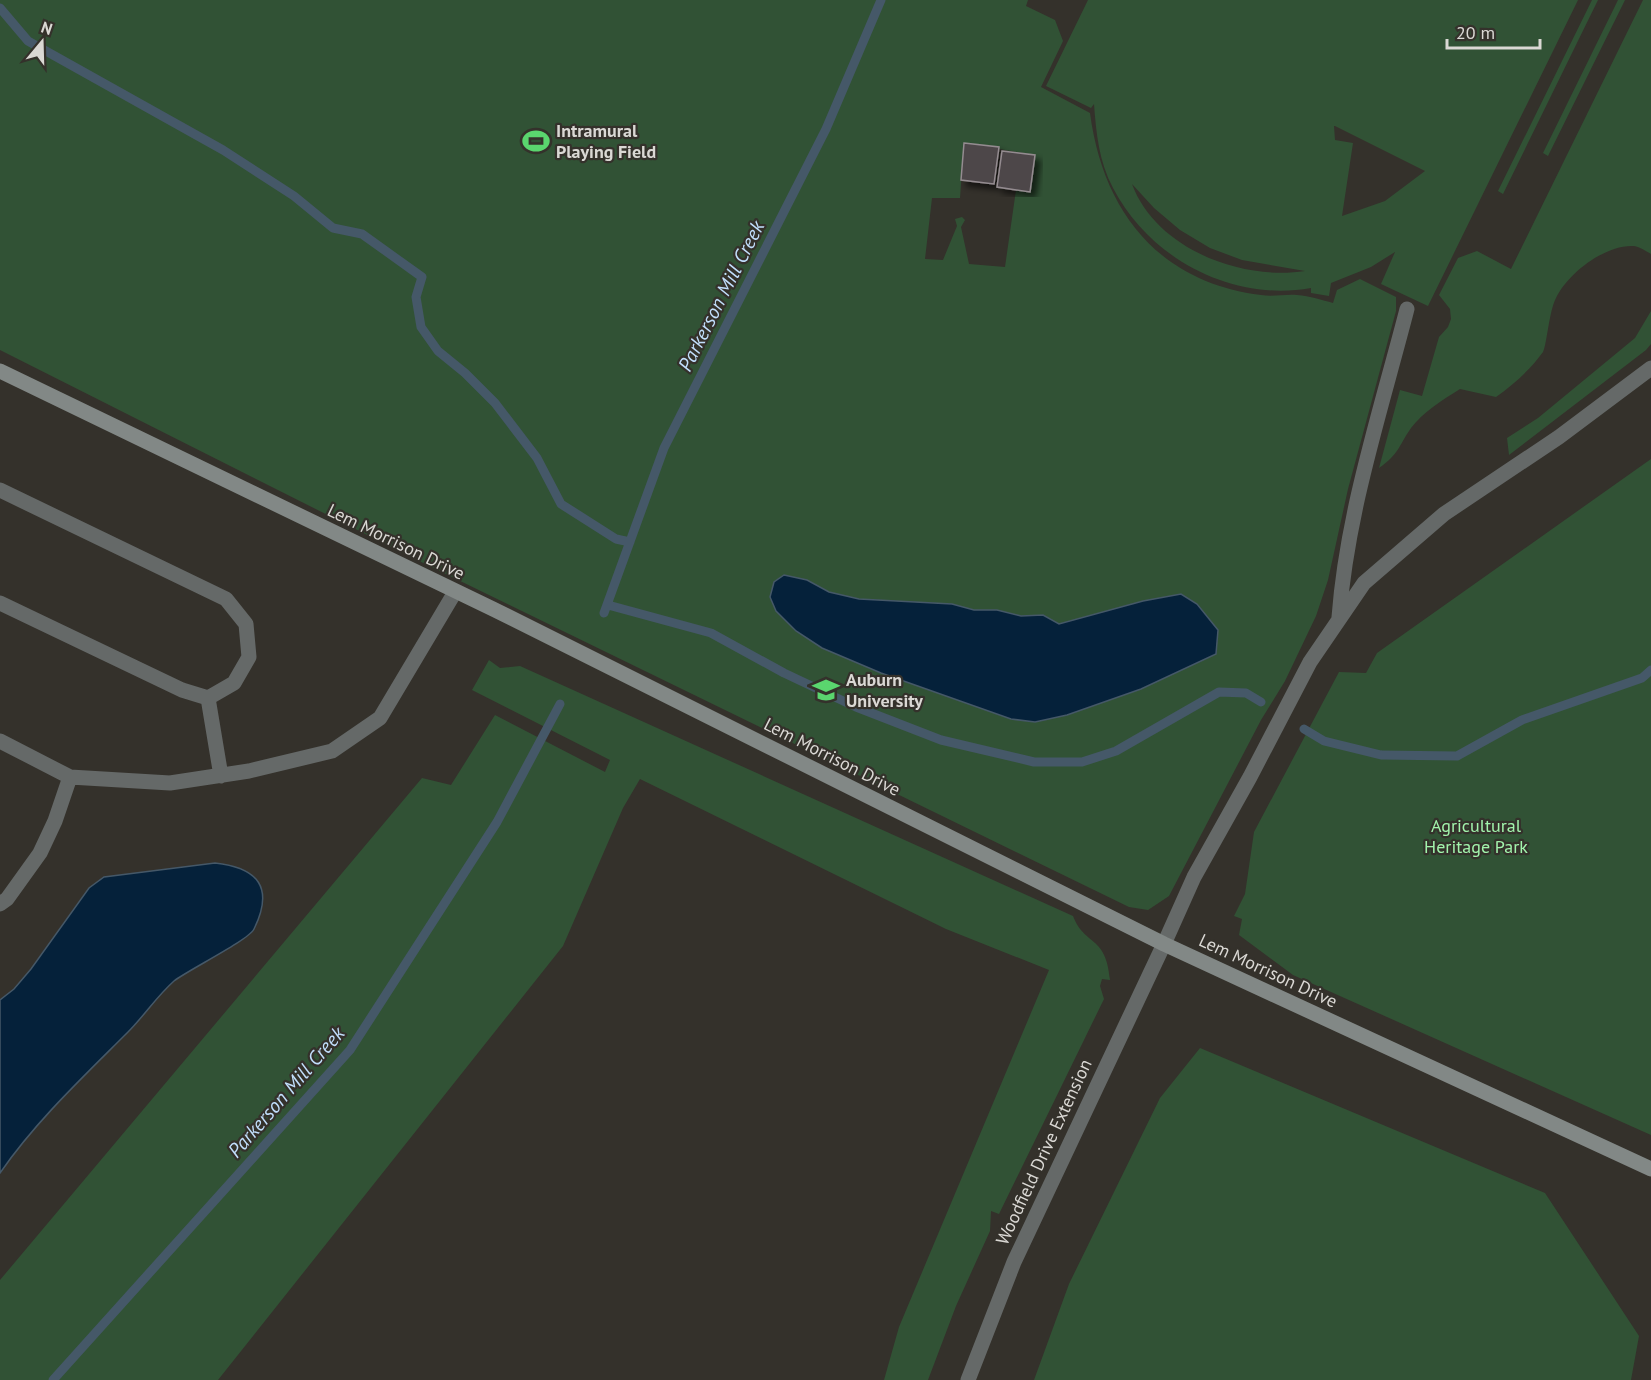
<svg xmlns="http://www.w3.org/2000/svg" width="1651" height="1380" font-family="'PT Sans',sans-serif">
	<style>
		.green { fill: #315235; fill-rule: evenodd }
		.water { fill: #05213a; stroke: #455868; stroke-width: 1.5 }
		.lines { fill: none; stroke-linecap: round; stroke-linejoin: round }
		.stream { stroke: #455868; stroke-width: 9 }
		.building { fill: #4d464a; stroke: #948c90; stroke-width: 1.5; filter: url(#shadow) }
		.lane { stroke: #656968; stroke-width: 15 }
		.street { stroke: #656968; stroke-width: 15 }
		.secondary { stroke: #828886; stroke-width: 15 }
		.labels { text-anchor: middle; stroke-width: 4.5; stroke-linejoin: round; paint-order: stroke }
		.poi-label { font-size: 18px; font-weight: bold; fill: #dad8d4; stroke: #34312b; text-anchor: start }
		.street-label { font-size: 18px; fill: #dad8d4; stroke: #34312b }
		.park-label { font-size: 18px; fill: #a2f4ac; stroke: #34312b }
		.water-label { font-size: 20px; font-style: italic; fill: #c1defb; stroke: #34312b }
	</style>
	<defs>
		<filter id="shadow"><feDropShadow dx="5.5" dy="5.5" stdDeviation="3" flood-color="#0009"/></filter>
	</defs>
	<rect width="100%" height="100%" fill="#34312b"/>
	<!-- green -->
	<path class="green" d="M0 0H1028L1026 6 1055 20 1063 41 1041 87 1090 113C1103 211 1158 282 1261 295 1273 297 1285 294 1297 295 1310 296 1322 300 1333 303L1337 290 1360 279 1396 297V311L1348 489 1328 580 1316 616 1285 681 1261 720 1169 896 1148 910 1129 907 411 557 0 350ZM964 143 1035 155 1016 190 1005 267 969 264 961 227 965 220 962 217 955 219 957 226 943 260 925 259 932 198H960Z
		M1088 0H1578L1428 306 1381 284 1395 252 1371 267 1331 283 1329 296 1311 293V288C1232 302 1150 259 1113 188 1099 162 1096 132 1094 104L1091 108 1046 86ZM1334 126H1335L1425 171 1385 201 1342 216 1353 143 1335 140ZM1132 184 1154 208 1180 230 1210 248 1242 260 1305 271C1242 281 1156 249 1132 184Z
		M1592 0H1598L1503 194 1498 191Z
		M1618 0H1625L1548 156 1543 153Z
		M1643 0H1651V254C1646 251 1640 247 1634 246 1606 244 1568 273 1556 298 1549 311 1547 344 1543 352 1530 370 1514 384 1496 397L1460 389C1444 399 1423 412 1411 428 1398 447 1399 454 1379 468L1400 390 1422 396 1439 337 1448 327 1451 319 1450 309 1439 295 1458 258 1477 251 1511 269Z
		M1651 311V344L1646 350 1509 455 1507 438 1538 418 1635 338Z
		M1651 459V1135L1293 975 1239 935 1242 919 1234 916 1245 894 1254 832 1339 672 1366 673 1377 653Z
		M489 660 500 668 520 666 1073 916C1085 947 1106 934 1110 980L1102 979 1100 986 1104 999 999 1214 991 1211 990 1231 956 1306 928 1380H884L899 1327 1049 970 946 929 640 779 623 808 563 946 218 1380H0V1280L422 778 451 785 495 715 605 772 610 760 472 690Z
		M1200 1048 1545 1193 1639 1336 1631 1380H1034L1069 1284 1160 1098Z"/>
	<!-- water -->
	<path class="water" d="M784 575 807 580 829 592 859 599 952 604 974 610H997L1021 616 1043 615 1059 624 1143 601 1181 594 1197 604 1218 630 1216 654 1141 689 1067 715 1035 722 1011 719 881 673 822 648 796 631 776 611 770 597 774 582Z
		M215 863C259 868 274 888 254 929 249 940 188 970 174 981 157 996 144 1016 128 1032 83 1077 36 1121 0 1173V1000L14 989 31 969 89 888 104 877Z"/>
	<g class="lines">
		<!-- stream -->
		<path class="stream" d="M0 8 28 41 223 150 294 196 333 228 362 234 422 277 416 297 421 327 438 351 465 373 495 403 537 458 561 504 616 539 630 542
			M608 605 711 633 784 673 856 707 941 740 1034 762H1082L1116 751 1219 692 1246 693 1261 702
			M604 613 664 448 826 129 881 0
			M1304 729 1324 741 1381 755 1457 756 1522 720 1642 678 1651 670
			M53 1380 350 1050 497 822 560 704"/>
	</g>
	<!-- building -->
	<path class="building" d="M964 143 999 147 994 184 961 180Z
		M1002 151 1035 155 1030 192 997 187Z"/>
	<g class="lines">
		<!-- lane -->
		<path class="lane" d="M0 490 226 599 246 624 249 657 234 683 208 698 182 690 0 603
			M1339 617C1347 512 1381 410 1407 309
			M208 698 221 776
			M0 741 70 777 170 783 249 771 332 751 380 718 455 592
			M0 904 7 899 40 853 55 821 70 777
			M1164 944 1194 877 1250 777 1310 662 1364 583 1444 514 1559 437 1651 368"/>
		<!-- street -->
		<path class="street" d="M968 1380 1014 1262 1164 944"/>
		<!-- secondary -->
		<path class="secondary" d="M0 371 493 609 1164 944 1651 1169"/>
	</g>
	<!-- icons -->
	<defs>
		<symbol id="stadium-bare" viewBox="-9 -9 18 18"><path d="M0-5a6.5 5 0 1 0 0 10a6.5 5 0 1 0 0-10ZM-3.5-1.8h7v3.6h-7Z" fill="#5ad56e" stroke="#34312b" stroke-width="2.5" paint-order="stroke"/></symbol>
		<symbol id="university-bare" viewBox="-9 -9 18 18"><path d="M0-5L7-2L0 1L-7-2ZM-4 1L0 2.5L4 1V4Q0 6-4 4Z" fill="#5ad56e" stroke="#34312b" stroke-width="2.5" paint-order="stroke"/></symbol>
	</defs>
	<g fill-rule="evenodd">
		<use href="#stadium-bare" x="517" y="122" width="38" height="38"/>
		<use href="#university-bare" x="807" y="671" width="38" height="38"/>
	</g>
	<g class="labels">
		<!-- poi labels -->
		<g class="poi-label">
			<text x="556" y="137">Intramural<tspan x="556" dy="21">Playing Field</tspan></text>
			<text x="846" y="686">Auburn<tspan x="846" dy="21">University</tspan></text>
		</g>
		<!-- street labels -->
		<g class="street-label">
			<text transform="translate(396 542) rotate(26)" y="6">Lem Morrison Drive</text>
			<text transform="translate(832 757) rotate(27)" y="6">Lem Morrison Drive</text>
			<text transform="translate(1268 971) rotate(25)" y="6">Lem Morrison Drive</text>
			<text transform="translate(1044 1152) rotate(-65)" y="6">Woodfield Drive Extension</text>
		</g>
		<!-- park labels -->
		<g class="park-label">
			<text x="1476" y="832">Agricultural<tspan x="1476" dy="21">Heritage Park</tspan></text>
		</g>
		<!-- water labels -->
		<g class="water-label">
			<text transform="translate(721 296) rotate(-63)" y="7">Parkerson Mill Creek</text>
			<text transform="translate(286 1092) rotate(-49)" y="7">Parkerson Mill Creek</text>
		</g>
	</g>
	<!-- north arrow -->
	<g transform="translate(42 42) rotate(19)" stroke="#34312b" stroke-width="4.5" paint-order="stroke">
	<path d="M0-4.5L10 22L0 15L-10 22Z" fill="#dad8d4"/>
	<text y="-9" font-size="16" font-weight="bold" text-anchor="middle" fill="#dad8d4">N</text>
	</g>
	<!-- scale -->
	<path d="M1447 39v9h93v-9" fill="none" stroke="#dad8d4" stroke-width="3"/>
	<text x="1456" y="39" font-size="18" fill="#dad8d4" stroke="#34312b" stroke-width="4.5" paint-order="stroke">20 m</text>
</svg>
